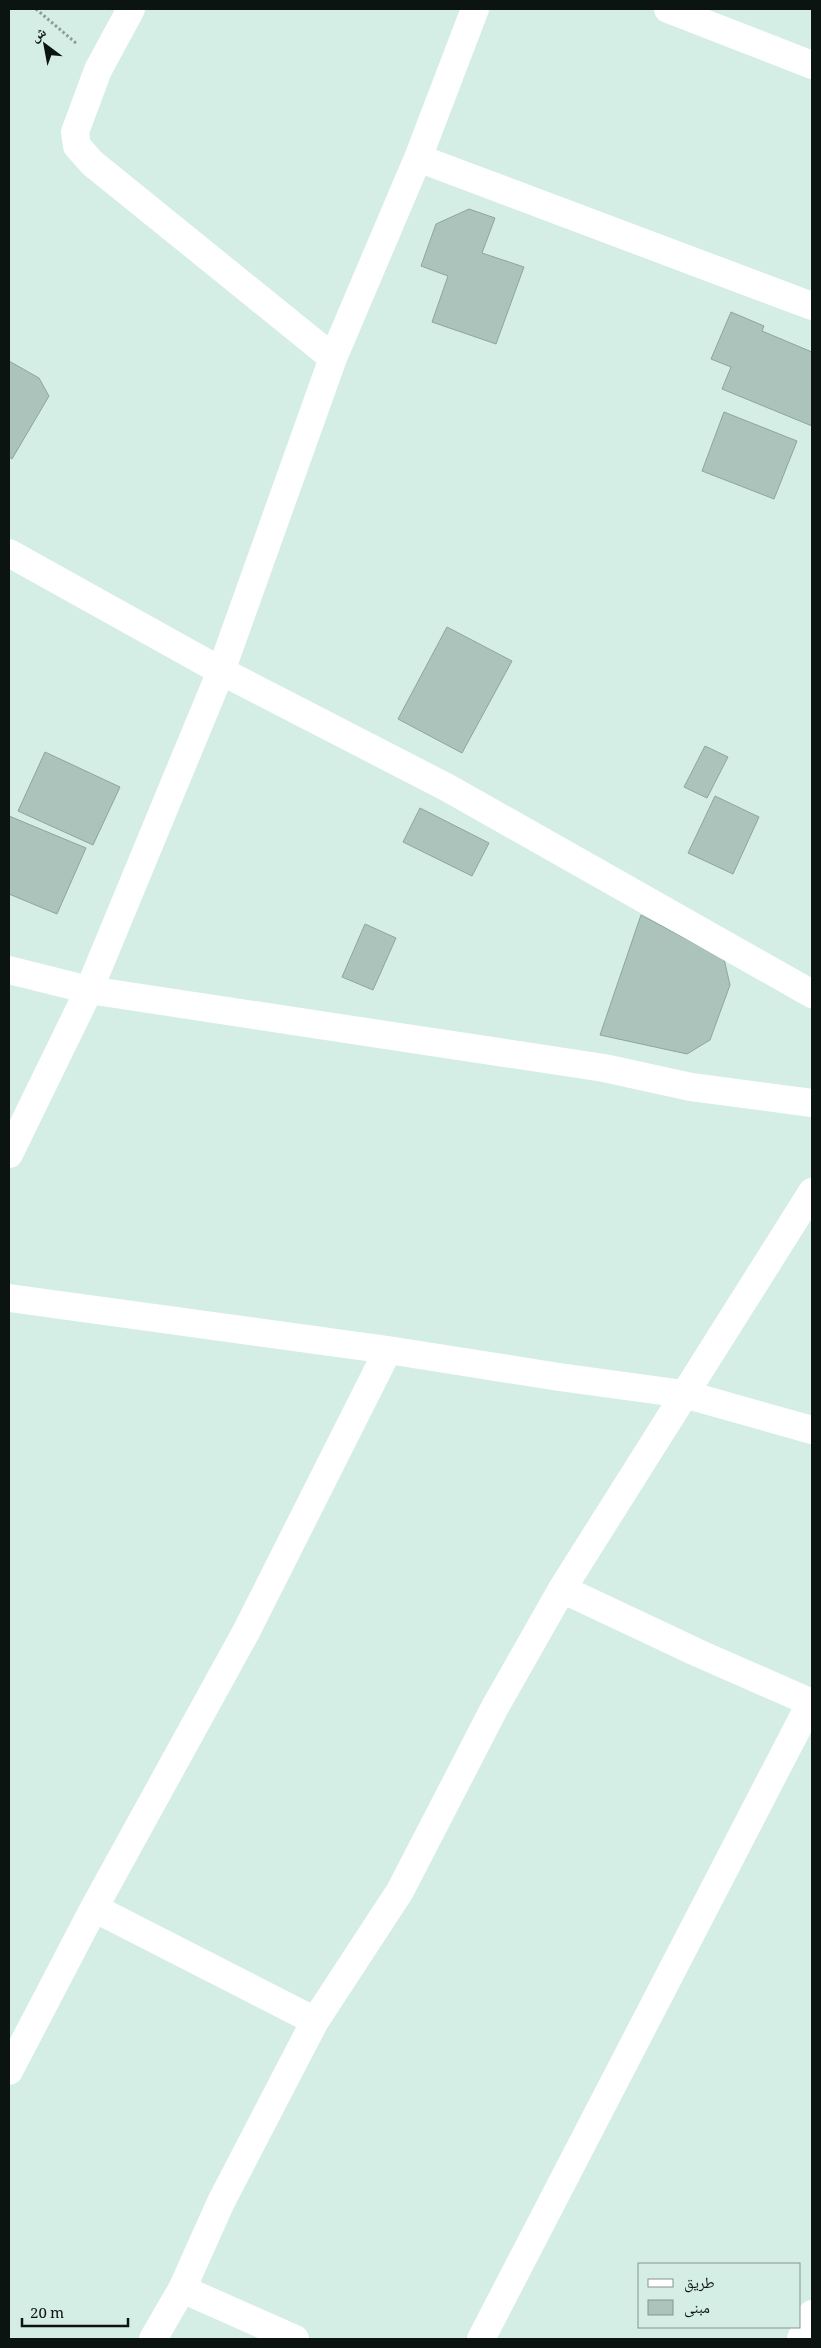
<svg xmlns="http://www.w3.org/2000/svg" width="821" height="2348" font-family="Georgia,'Noto Naskh Arabic',serif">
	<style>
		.building { fill: #abc3bb; stroke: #8ea59e }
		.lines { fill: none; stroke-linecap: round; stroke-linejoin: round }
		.path { stroke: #8a9d97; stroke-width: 3; stroke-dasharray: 2.5 2.5; stroke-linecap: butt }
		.minor { stroke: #fff; stroke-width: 28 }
	</style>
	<rect width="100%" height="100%" fill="#d4ede5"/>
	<!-- building -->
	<path class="building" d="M469 209 495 218 482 253 524 267 496 344 432 322 448 276 421 266 436 224Z
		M731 312 764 326 762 331 812 352V426L722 389 731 367 711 359Z
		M9 361 39 378 49 396 12 459 9 457Z
		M724 412 797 441 774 499 702 471Z
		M447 627 512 661 462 753 398 719Z
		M705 746 728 757 707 798 684 787Z
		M45 752 120 787 93 845 18 811Z
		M715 796 759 817 733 874 688 853Z
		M420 808 489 843 472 876 403 842Z
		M9 816 86 848 57 914 9 894Z
		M641 915 724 959 730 985 710 1040 687 1054 600 1035Z
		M365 924 396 938 373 990 342 977Z"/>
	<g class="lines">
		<!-- path -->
		<path class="path" d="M36 9 77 44"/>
		<!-- minor -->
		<path class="minor" d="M131 9 98 70 75 132 77 146 92 163 333 358
			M668 9 812 65
			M418 158 812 306
			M9 553 221 671 448 788 812 994
			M9 970 89 990 604 1068 691 1087 812 1103
			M9 1154 89 990 221 671 333 358 418 158 475 9
			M9 1298 388 1350 559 1377 684 1394 812 1430
			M562 1589 698 1653 812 1703
			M94 1908 315 2021
			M9 2071 94 1908 246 1632 388 1350
			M182 2289 295 2339
			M153 2339 182 2289 221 2202 315 2021 400 1891 495 1707 562 1589 812 1192
			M481 2339 811 1702
			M801 2339 812 2314"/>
	</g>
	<!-- border -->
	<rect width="821" height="2348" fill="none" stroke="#0c1412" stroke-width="20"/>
	<!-- legend -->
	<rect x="638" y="2263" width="162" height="65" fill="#d4ede5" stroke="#849691"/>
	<rect x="648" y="2279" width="25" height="8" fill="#ffffff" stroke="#849691"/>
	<text x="684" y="2288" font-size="15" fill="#0c1412">طريق</text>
	<rect x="648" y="2300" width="25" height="15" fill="#abc3bb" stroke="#849691"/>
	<text x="684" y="2313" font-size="15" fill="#0c1412">مبنى</text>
	<!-- north arrow -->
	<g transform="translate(45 45) rotate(328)" stroke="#d4ede5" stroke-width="4" paint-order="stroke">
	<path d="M0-4L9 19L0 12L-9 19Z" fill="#0c1412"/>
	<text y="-8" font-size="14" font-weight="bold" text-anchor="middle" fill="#0c1412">ش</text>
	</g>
	<!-- scale -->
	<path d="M22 2318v8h106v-8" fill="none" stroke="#0c1412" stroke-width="2.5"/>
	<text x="30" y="2318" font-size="15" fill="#0c1412" stroke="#d4ede5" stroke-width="4" paint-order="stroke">20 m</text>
</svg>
